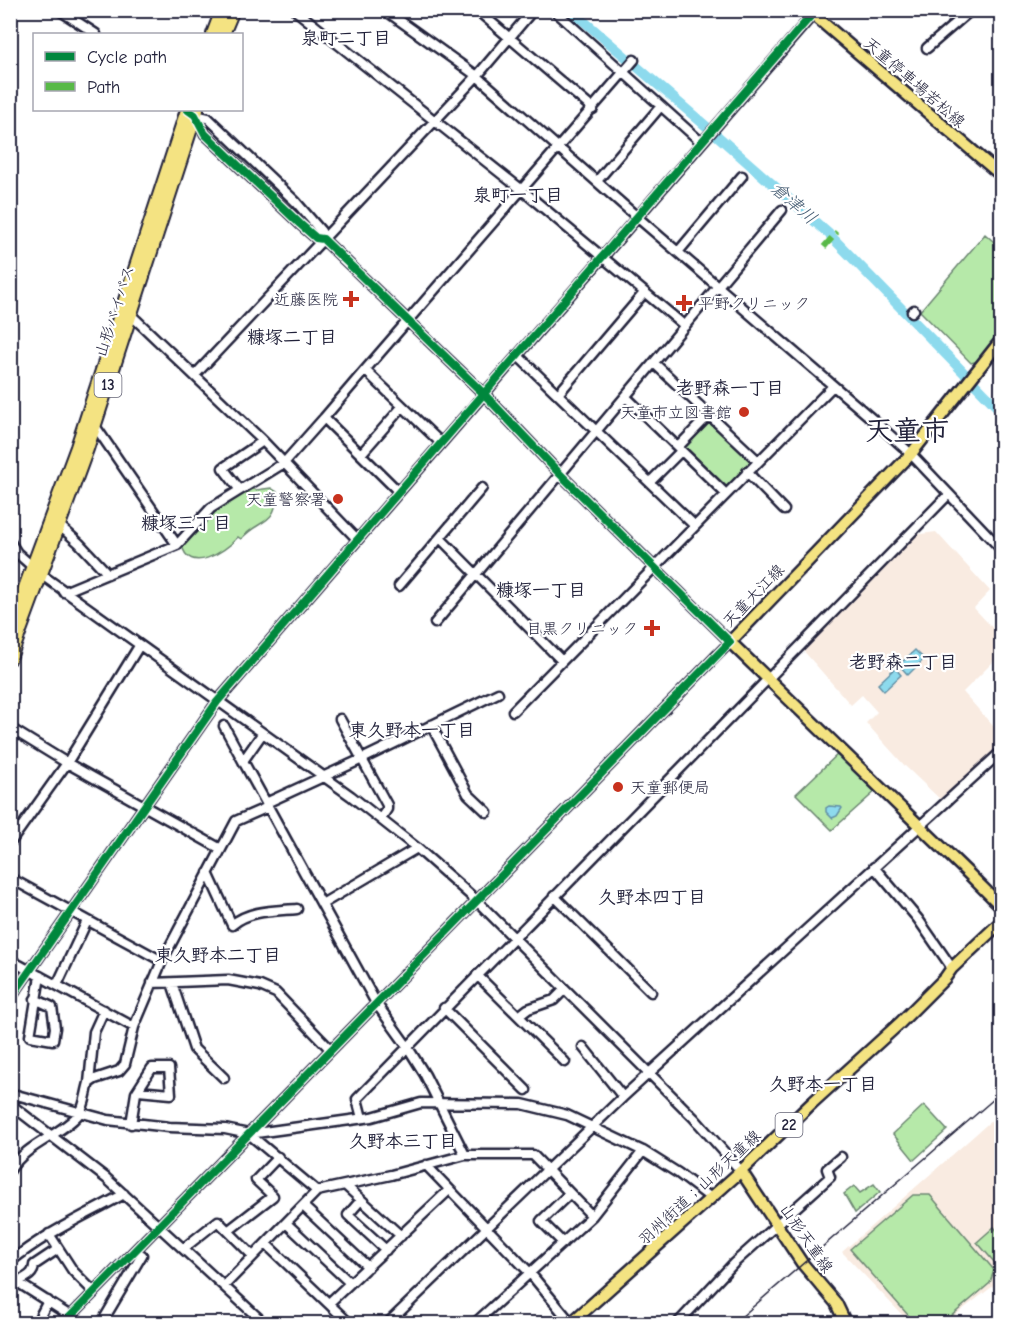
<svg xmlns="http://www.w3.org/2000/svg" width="1012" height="1334" font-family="'Comic Neue','Klee One',sans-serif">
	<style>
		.built { fill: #f9ebe1 }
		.green { fill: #b6e9a9; stroke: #6c8672; stroke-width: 1.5 }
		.water { fill: #8ddaed; stroke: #6290a6; stroke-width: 1.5 }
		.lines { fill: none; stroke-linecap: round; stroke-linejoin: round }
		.river { stroke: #8ddaed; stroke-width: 10 }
		.minor-casing { stroke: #22223b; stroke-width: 13 }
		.major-casing { stroke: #22223b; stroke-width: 15 }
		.highway-casing { stroke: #22223b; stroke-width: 16 }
		.minor { stroke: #fff; stroke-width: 8 }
		.major { stroke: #f4e382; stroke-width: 10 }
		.highway { stroke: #f4e382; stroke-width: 12 }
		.rail { stroke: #22223b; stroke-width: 1.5 }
		.quiet { stroke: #58b947; stroke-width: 6; stroke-dasharray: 12 6; stroke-linecap: butt }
		.cycleway-casing { stroke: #fff; stroke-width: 11 }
		.cycleway { stroke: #00873e; stroke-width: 8 }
		.poi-dot { fill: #c8321e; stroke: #fff; stroke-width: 2 }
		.labels { text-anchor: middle; stroke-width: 4.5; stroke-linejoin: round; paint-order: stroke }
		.shield { fill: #fff; stroke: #646476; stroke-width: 1.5 }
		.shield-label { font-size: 15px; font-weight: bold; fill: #22223b }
		.street-label { font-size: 16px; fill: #22223b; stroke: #fff }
		.poi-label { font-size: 16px; fill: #22223b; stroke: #fff; text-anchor: end }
		.neighbourhood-label { font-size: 18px; font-weight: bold; fill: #22223b; stroke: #fff }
		.water-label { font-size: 18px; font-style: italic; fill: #425970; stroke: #fff }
		.town-label { font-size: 28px; font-weight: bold; fill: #22223b; stroke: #fff }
	</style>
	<rect width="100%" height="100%" fill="#fff"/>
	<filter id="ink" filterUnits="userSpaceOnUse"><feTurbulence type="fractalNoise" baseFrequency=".0167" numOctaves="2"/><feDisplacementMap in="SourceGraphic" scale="12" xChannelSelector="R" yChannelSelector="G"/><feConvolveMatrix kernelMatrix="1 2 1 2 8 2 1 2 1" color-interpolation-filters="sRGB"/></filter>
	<g filter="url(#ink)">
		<!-- built -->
		<path class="built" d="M936 532 990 591 974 608 1001 637V654L963 692 1001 735V747L942 801 905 766 866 723 877 712 862 695 851 705 801 648 913 535Z
			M1001 1112V1280L945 1323H910L842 1252Z"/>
		<!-- green -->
		<path class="green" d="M985 234 1001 248V331L978 361 971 363 920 311Z
			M709 416 757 461 726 492 679 447Z
			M250 487 256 490 271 488 277 492C276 527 261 517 241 539L238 537 236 539C225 552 188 575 182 545L206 516Z
			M840 752 878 789 832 830 796 794Z
			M924 1105 947 1130 914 1160 893 1134Z
			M874 1184 880 1192 855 1213 844 1194 854 1186 860 1193Z
			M913 1195H930L994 1270 990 1283 943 1323H915L850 1249Z
			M994 1227 1001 1236V1270L977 1242Z"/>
		<!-- water -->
		<path class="water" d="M915 650 924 659 908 675 899 665Z
			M895 668 901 675 884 691 878 684Z
			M829 806 841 807 842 808 837 816 832 818 826 812V808Z"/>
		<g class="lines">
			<!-- river -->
			<path class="river" d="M571 10 721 139 829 234 1002 412"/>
			<defs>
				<path id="minor" d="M59 10 96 34
					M295 10 522 190 685 326
					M385 10 477 76 637 217 871 418 911 454 1002 550
					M477 10 593 109
					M554 10 701 142
					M927 48 971 10
					M195 115 208 118 296 202 321 231 323 239
					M597 181 661 106
					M678 252 742 176
					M912 312 914 310
					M130 314 263 441 357 539
					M517 355 695 526
					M654 363 758 461
					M365 370 634 60
					M195 375 477 76 533 10
					M559 393 644 293
					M626 397 726 494
					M95 426 177 545
					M678 447 709 415
					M361 454 402 407
					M747 472 784 510
					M650 482 681 451
					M240 490 223 468 263 441
					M399 492 324 418 365 370 441 443
					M60 526 79 543 108 574
					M440 538 562 661
					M10 542 17 553 42 575 351 796 417 848 476 900 694 1118 741 1171
					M399 586 482 488
					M64 592 177 545 211 508 284 463 324 418
					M435 623 782 210
					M513 711 833 386
					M340 719 387 805V809L381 818
					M431 725 468 794 487 812
					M224 726 243 761
					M10 728 67 763 221 849
					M262 734 243 761 376 1003 407 1046 425 1075 465 1155
					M266 803 362 759 498 693
					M10 843 67 763 139 646
					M874 867 918 919 952 968
					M208 873 232 925C249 910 275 911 297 909
					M10 878 162 961
					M554 896 651 992
					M322 904 417 848
					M10 960 134 1027
					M477 975 565 1062
					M152 983 228 980 260 986 276 993 331 1050
					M172 983 194 1049 224 1078
					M57 985 87 921
					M10 999 217 702 816 11
					M35 999 52 1007 55 1028 53 1040 30 1036 40 976
					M444 1008 526 1090
					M519 1016 528 1009 554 1000 565 989
					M583 1047 623 1097
					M89 1083 94 1032 104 1010
					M10 1095 13 1094 108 1120 169 1127 225 1129 249 1134 372 1117 421 1103 522 1104 567 1115 643 1151 678 1173 711 1198
					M10 1104 106 1178 265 1324
					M362 1118 357 1099 949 494
					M131 1124 136 1093 152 1068H169L171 1094 138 1091
					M249 1134 317 1191
					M426 1165 530 1273 572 1324
					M10 1170C26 1144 60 1136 79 1114 85 1107 86 1092 89 1083L95 1079 119 1071 125 1064 134 1027 162 961 236 821 268 807
					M346 1186 401 1236
					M361 1200 348 1215 386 1250
					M303 1206 368 1267
					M286 1223 350 1283
					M228 1231 273 1196 256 1180 278 1157
					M49 1234 73 1271 94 1292
					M563 1243 541 1221 569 1194
					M266 1244 350 1324
					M184 1248 218 1221 253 1256
					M58 1249 34 1265C34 1275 25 1278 17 1282L83 1324
					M10 1262C45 1233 85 1216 124 1194
					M224 1286 317 1191 391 1175 465 1155H533L592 1216
					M329 1303 449 1190
					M36 1324 48 1301
					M63 1324 730 642 560 474 483 393 323 239 316 238 300 224 205 134 195 115
					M101 1324 142 1255
					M387 1324 623 1097 1002 751
					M474 1324 592 1216 643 1151
					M677 1324 734 1263 830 1177 827 1169 841 1157"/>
				<path id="major" d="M808 10 1002 176
					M1002 339 911 454 730 642 968 873 1002 907
					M741 1171 802 1263 836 1303 846 1324
					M570 1324 741 1171 812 1103 900 1023 945 978 952 968 1002 921"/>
				<path id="highway" d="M213 34 222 10
					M223 34 233 10
					M10 628 77 447 187 110
					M10 658 87 449 197 110"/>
			</defs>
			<!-- minor casing -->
			<use href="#minor" class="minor-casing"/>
			<!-- major casing -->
			<use href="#major" class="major-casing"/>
			<!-- highway casing -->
			<use href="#highway" class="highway-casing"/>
			<!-- minor -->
			<use href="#minor" class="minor"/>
			<!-- major -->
			<use href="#major" class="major"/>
			<!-- highway -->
			<use href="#highway" class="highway"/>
			<!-- rail -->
			<path class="rail" d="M733 1324 1002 1092"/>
			<!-- quiet -->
			<path class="quiet" d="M824 247 837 232"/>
			<defs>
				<path id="cycleway" d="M10 999 217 702 816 10
					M63 1324 730 642 560 474 483 393 323 239 316 238 300 224 205 134 195 115 188 110"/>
			</defs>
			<!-- cycleway casing -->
			<use href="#cycleway" class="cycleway-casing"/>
			<!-- cycleway -->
			<use href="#cycleway" class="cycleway"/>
		</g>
	</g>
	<!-- markers -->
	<g class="poi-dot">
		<path d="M348 290h6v6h6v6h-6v6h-6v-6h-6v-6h6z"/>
		<path d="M681 294h6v6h6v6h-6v6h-6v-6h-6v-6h6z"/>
		<circle cx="744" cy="412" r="6"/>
		<circle cx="338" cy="499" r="6"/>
		<path d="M649 619h6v6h6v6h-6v6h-6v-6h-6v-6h6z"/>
		<circle cx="618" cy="787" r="6"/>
	</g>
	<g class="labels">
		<!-- shield labels -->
		<g class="shield">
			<rect x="94.5" y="373" width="27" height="24" rx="4.5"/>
			<rect x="775.5" y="1113" width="27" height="24" rx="4.5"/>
		</g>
		<g class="shield-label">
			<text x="108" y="390">13</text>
			<text x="789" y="1130">22</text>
		</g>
		<!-- street labels -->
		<g class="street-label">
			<text transform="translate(915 82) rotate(41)" y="6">天童停車場若松線</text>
			<text transform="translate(114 311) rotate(-72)" y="6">山形バイパス</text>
			<text transform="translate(753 595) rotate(-46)" y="6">天童大江線</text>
			<text transform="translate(699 1187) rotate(-43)" y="6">羽州街道；山形天童線</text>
			<text transform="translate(807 1238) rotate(55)" y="6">山形天童線</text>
		</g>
		<!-- poi labels -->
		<g class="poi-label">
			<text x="338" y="305">近藤医院</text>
			<text x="698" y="309" text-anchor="start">平野クリニック</text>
			<text x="732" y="418">天童市立図書館</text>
			<text x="326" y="505">天童警察署</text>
			<text x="638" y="634">目黒クリニック</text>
			<text x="630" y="793" text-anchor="start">天童郵便局</text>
		</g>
		<!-- neighbourhood labels -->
		<g class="neighbourhood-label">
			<text x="346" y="44">泉町二丁目</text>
			<text x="518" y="201">泉町一丁目</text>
			<text x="292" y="343">糠塚二丁目</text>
			<text x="730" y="394">老野森一丁目</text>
			<text x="186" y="529">糠塚三丁目</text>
			<text x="541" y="596">糠塚一丁目</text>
			<text x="903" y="668">老野森二丁目</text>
			<text x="412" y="736">東久野本一丁目</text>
			<text x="652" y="903">久野本四丁目</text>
			<text x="218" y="961">東久野本二丁目</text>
			<text x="823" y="1090">久野本一丁目</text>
			<text x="403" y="1147">久野本三丁目</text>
		</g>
		<!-- water labels -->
		<g class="water-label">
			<text transform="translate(794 203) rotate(41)" y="6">倉津川</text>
		</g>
		<!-- town labels -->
		<g class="town-label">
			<text x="907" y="440">天童市</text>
		</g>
	</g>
	<!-- margin -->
	<rect width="1012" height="1334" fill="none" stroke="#fff" stroke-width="36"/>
	<rect x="18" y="18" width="976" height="1298" fill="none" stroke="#22223b" stroke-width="2" filter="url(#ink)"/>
	<!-- legend -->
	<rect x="33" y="33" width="210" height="78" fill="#ffffff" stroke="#a7a7b1" stroke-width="1.5"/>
	<rect x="45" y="52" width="30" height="9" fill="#00873e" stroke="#a7a7b1" stroke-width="1.5"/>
	<text x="87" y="63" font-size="18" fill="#22223b">Cycle path</text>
	<rect x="45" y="82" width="30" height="9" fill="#58b947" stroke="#a7a7b1" stroke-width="1.5"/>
	<text x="87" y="93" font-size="18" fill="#22223b">Path</text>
</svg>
